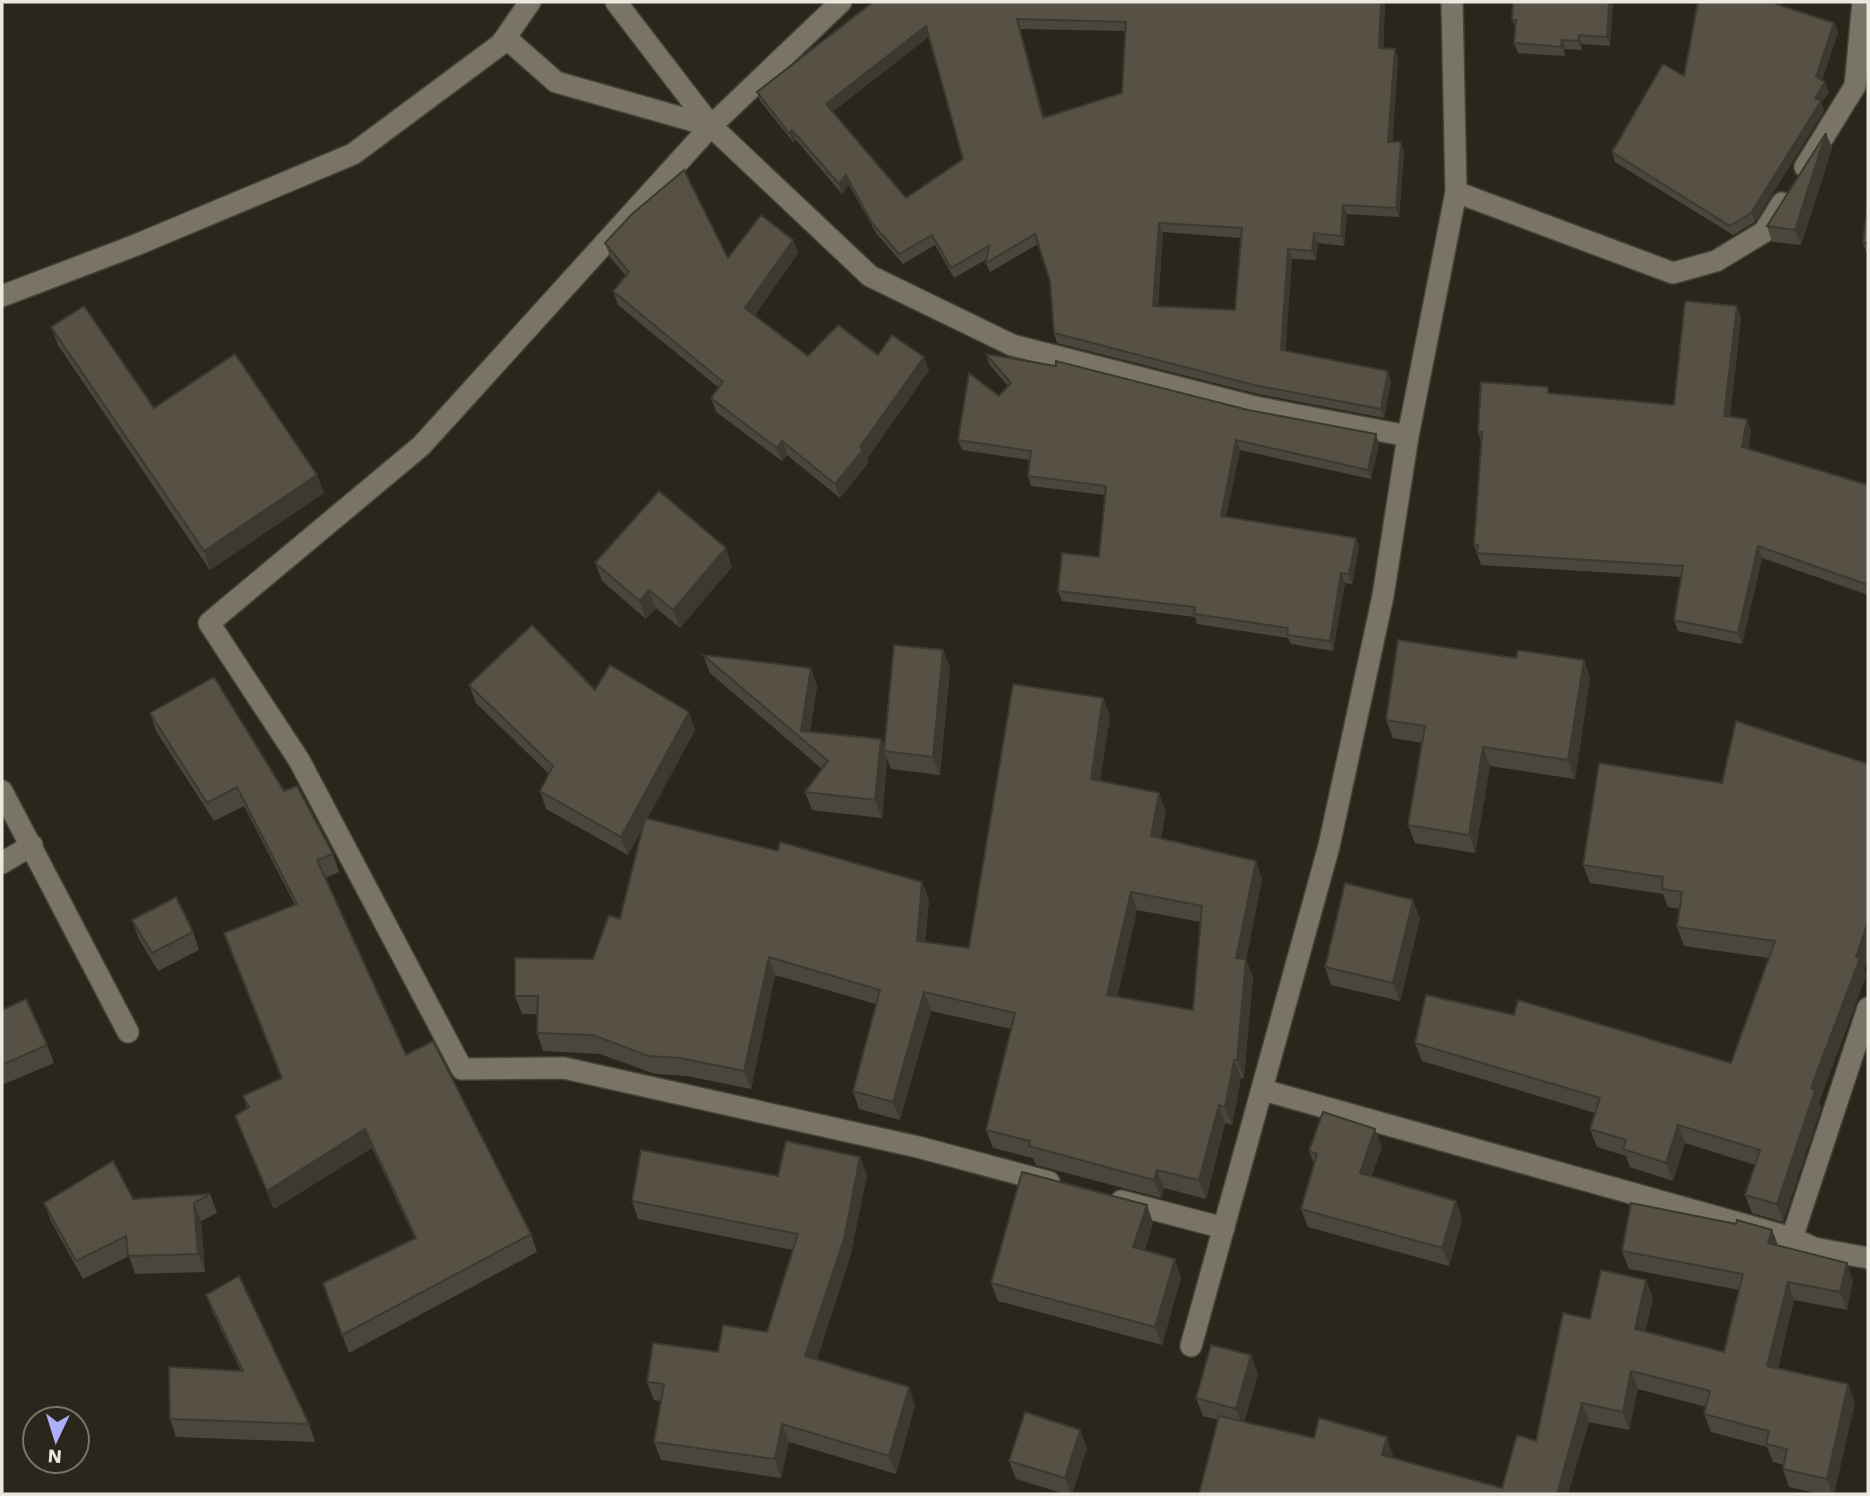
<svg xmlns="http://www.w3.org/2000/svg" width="1870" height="1496" font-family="'Work Sans',sans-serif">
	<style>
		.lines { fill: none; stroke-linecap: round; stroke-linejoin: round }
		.minor-casing { stroke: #48433a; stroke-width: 24 }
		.tertiary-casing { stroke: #48433a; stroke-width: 24 }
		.minor { stroke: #7a7467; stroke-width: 21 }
		.tertiary { stroke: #7a7467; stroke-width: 21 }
		.wall { fill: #4b463b; fill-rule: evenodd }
		.shaded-wall { fill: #3d3930 }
		.building { fill: #575145; stroke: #3d3930; stroke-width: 2; fill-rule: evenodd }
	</style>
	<rect width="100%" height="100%" fill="#2b261b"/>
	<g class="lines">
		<defs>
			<path id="minor" d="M616 2 711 126 870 276 1012 345 1255 407 1408 436
				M507 39 556 82 711 126 841 2
				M711 126 421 446 209 623 299 760 462 1069 564 1068 918 1147 1049 1182
				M1805 167 1855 86 1863 2
				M1456 192 1673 273 1716 261 1764 232 1782 203
				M2 791 128 1032
				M2 863 32 845
				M1263 1090 1792 1238 1814 1248 1868 1258
				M1121 1201 1224 1228
				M1792 1238 1868 1008
				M1191 1346 1329 846 1383 596 1408 436 1456 192 1452 2"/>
			<path id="tertiary" d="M2 296 136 245 353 154 501 44 530 2"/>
		</defs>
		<!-- minor casing -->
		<use href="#minor" class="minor-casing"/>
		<!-- tertiary casing -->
		<use href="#tertiary" class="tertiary-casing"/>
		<!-- minor -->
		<use href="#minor" class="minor"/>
		<!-- tertiary -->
		<use href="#tertiary" class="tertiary"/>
	</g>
	<!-- wall -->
	<path class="wall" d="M873 2H1385L1383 48 1395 49 1398 58 1392 142H1401L1404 152 1399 217 1347 214 1344 246 1318 243 1316 260 1292 259 1285 351 1391 381 1384 418 1258 394 1057 343 1054 333 1050 281 1038 244 990 272 986 263 987 259 954 278 935 245 903 264 876 233 849 185 842 194 796 140 793 142 760 101 757 92ZM1020 29 1125 31 1122 93 1044 117ZM929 36 963 159 906 198 832 112ZM1163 232 1241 238 1235 310 1158 306Z
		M1513 2H1613L1610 46 1582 44V50L1565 49V56L1518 53 1514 43 1516 29 1512 20Z
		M1698 2H1782L1781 6 1834 23 1838 32 1822 80 1825 82 1829 92 1821 103 1824 111 1755 222 1733 235 1615 162 1612 152 1684 76Z
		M1832 148 1801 245 1772 242 1767 226Z
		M1868 198V252H1866L1863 243Z
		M793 240 798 253 755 315 808 356 878 355 929 370 867 459 868 463 840 498 787 455 782 461 716 412 711 398 719 388 618 305 613 291 626 276 610 257 605 243 728 258Z
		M1741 317 1730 416 1751 430 1748 449 1868 485V595L1762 558 1742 644 1678 631 1674 620 1681 577 1481 565 1474 545 1481 441 1478 432 1551 393 1674 405Z
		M51 327 154 408 317 475 324 493 210 570 58 345Z
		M986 354 1379 444 1371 479 1240 450 1226 517 1356 538 1359 547 1352 584 1345 583 1333 651 1291 644 1288 638 1197 624 1195 617 1062 601 1058 591 1099 557 1105 495 1031 486 1028 476 1030 460 962 450 958 440 1008 386 989 364Z
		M595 563 732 567 680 628 656 608 646 619 602 581Z
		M943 650 950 668 940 775 891 769 887 759 882 818 812 810 805 792 822 769 710 673 703 655 811 668 817 686 810 732 881 739 885 749Z
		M1516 658 1584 660 1590 678 1575 779 1490 766 1475 853 1415 843 1408 825 1422 743 1393 738 1386 720Z
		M469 685 695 730 647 819 778 851 922 882 929 900 925 942 969 948 1103 698 1110 716 1100 781 1166 812 1161 838 1262 879 1246 960 1253 977 1244 1078H1241L1232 1125 1225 1123 1206 1199 1164 1188 1161 1198 1036 1165 1033 1158 993 1148 986 1130 1011 1029 931 1011 900 1120 859 1109 853 1091 876 1004 775 975 751 1089 687 1076 655 1074 600 1054 543 1051 537 1033 538 1014H522L515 996 593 959 620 919 643 827 628 855 546 809 540 791 549 774 476 703ZM1137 910 1200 922 1193 1010 1117 996Z
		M150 713 284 791 333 854 339 872 325 878 406 1055 531 1234 537 1252 349 1353 323 1283 415 1239 372 1148 274 1209 235 1116 247 1108 243 1096 281 1078 224 933 295 905 244 806 214 821 156 731Z
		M1599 763 1864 971 1866 976 1819 1102 1821 1108 1783 1222 1752 1213 1745 1195 1755 1165 1685 1143 1673 1181 1630 1167 1626 1156 1597 1147 1590 1129 1595 1113 1422 1061 1415 1043 1731 1063 1769 958 1684 946 1677 927 1680 909 1668 907 1663 894 1590 883 1583 865Z
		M1420 918 1400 1001 1331 985 1325 967Z
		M132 920 193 932 199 950 158 971 139 939Z
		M2 1010 47 1045 54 1063 2 1085Z
		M1375 1129 1382 1147 1371 1177 1456 1201 1462 1219 1449 1266 1308 1227 1301 1209 1314 1164 1309 1151Z
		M860 1157 867 1175 850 1257 817 1359 915 1405 896 1474 789 1442 781 1478 661 1460 654 1442 661 1401 654 1400 647 1382 767 1332 793 1250 638 1219 632 1201 778 1176Z
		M210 1194 217 1213 201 1221 205 1272 135 1274 129 1256 83 1279 51 1221 44 1203Z
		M1147 1205 1153 1223 1145 1250 1181 1277 1162 1345 998 1301 991 1283Z
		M1736 1224 1772 1230 1778 1245 1853 1281 1847 1310 1794 1300 1778 1368 1855 1402 1834 1494H1820L1789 1487 1783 1469 1784 1465 1773 1462 1767 1447 1711 1432 1704 1414 1706 1407 1638 1389 1629 1430 1589 1422 1568 1494H1199L1218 1420 1203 1416 1196 1398 1258 1373 1244 1422 1314 1438 1393 1455 1392 1458 1502 1488 1536 1441 1590 1319 1646 1280 1653 1298 1645 1331 1724 1352 1739 1290 1629 1269 1622 1251Z
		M206 1295 309 1424 315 1442 176 1437 170 1419 241 1371 213 1313Z
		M1080 1430 1087 1448 1072 1494H1065L1016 1479 1009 1461Z"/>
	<!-- shaded-wall -->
	<path class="shaded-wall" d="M1381 2H1385L1383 57 1379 48Z
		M1609 2H1613L1610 46 1607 37Z
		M1017 19 1020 29 1047 127 1043 118Z
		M1834 23 1838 32 1820 86 1816 77Z
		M926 26 930 36 830 114 826 104Z
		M1579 35 1582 44V50L1578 41Z
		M1562 40 1565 49V56L1561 47Z
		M1395 49 1398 58 1392 152 1388 142Z
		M1825 82 1829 92 1821 103 1824 111 1755 222 1751 213 1815 98Z
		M792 130 796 140 793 142 789 133Z
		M1826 133 1832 148 1801 245 1795 230Z
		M1401 142 1404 152 1399 217 1396 208Z
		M846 175 849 185 842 194 839 184Z
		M1343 205 1347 214 1344 246 1341 236Z
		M1159 223 1163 232 1157 315 1153 306Z
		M1314 233 1318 243 1316 260 1312 251Z
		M793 240 798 253 750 322 745 308Z
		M1288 249 1292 259 1285 360 1281 350Z
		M1737 306 1741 317 1729 427 1724 416Z
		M924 357 929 370 867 459 868 463 840 498 835 484Z
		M1388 371 1391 381 1384 418 1381 409Z
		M1747 419 1751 430 1747 458 1742 447Z
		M1376 434 1379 444 1371 479 1368 470Z
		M1236 440 1240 450 1224 526 1221 516Z
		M782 441 787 455 782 461 777 448Z
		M317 475 324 493 210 570 204 551Z
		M1356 538 1359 547 1352 584 1349 574Z
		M1758 546 1762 558 1742 644 1738 633Z
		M726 548 732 567 680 628 673 610Z
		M1341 573 1345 583 1333 651 1330 641Z
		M649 590 656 608 646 619 640 601Z
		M943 650 950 668 940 775 933 757Z
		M1584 660 1590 678 1575 779 1568 760Z
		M811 668 817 686 808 744 801 731Z
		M1103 698 1110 716 1097 797 1091 779Z
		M689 712 695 730 628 855 621 837Z
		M881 739 887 759 882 818 875 800Z
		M1483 747 1490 766 1475 853 1469 835Z
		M1159 793 1166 812 1157 854 1151 836Z
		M1256 861 1262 879 1246 960 1253 977 1244 1078 1237 1060 1236 958Z
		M922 882 929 900 923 959 917 941Z
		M1131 892 1137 910 1114 1013 1107 995Z
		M1413 900 1420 918 1400 1001 1393 983Z
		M1868 922V959L1864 971 1866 976 1819 1102 1821 1108 1783 1222 1777 1204 1811 1088Z
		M769 957 775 975 751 1089 744 1071Z
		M924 992 931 1011 900 1120 893 1102Z
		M1234 1060 1241 1078 1232 1125 1225 1107Z
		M1219 1105 1225 1123 1206 1199 1199 1180Z
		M1678 1125 1685 1143 1673 1181 1666 1163Z
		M365 1129 372 1148 274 1209 267 1191Z
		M1375 1129 1382 1147 1366 1191 1360 1173Z
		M860 1157 867 1175 850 1257 812 1374 805 1356Z
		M1157 1170 1164 1188 1161 1198 1154 1180Z
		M1456 1201 1462 1219 1449 1266 1442 1248Z
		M194 1203 201 1221 205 1272 198 1254Z
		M1147 1205 1153 1223 1140 1265 1133 1247Z
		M1772 1230 1779 1248 1768 1243Z
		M1175 1259 1181 1277 1162 1345 1155 1327Z
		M1847 1263 1853 1281 1847 1310 1840 1292Z
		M1646 1280 1653 1298 1642 1347 1635 1329Z
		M1788 1282 1794 1300 1774 1384 1767 1366Z
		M1251 1355 1258 1373 1243 1427 1236 1409Z
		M1631 1371 1638 1389 1629 1430 1623 1412Z
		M1848 1384 1855 1402 1834 1494H1832L1827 1479Z
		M909 1387 915 1405 896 1474 889 1456Z
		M1582 1403 1589 1422 1568 1494H1557Z
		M782 1424 789 1442 781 1478 775 1459Z
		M1080 1430 1087 1448 1072 1494H1071L1065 1478Z
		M1387 1437 1393 1455 1388 1473 1382 1455Z"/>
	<!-- building -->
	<path class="building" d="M873 2H1381L1379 48 1395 49 1388 142H1401L1396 208 1343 205 1341 236 1314 233 1312 251 1288 249 1281 350 1388 371 1381 409 1254 385 1054 333 1050 281 1035 234 986 263 989 246 951 268 932 235 899 254 872 223 846 175 839 184 792 130 789 133 757 92ZM1017 19 1126 22 1122 93 1043 118ZM926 26 963 159 906 198 826 104ZM1159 223 1242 228 1235 310 1153 306Z
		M1513 2H1609L1607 37 1579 35 1578 41 1562 40 1561 47 1514 43 1516 20H1512Z
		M1698 2H1777L1776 4 1834 23 1816 77 1825 82 1815 98 1821 101 1751 213 1730 226 1612 152 1663 64 1684 76Z
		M1826 133 1795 230 1767 226Z
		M684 170 728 258 761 215 793 240 745 308 808 356 838 325 878 355 892 335 924 357 860 447 863 450 835 484 782 441 777 448 711 398 723 382 613 291 629 272 605 243 632 214Z
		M1868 198V243H1863Z
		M1685 301 1737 306 1724 416 1747 419 1742 447 1868 485V585L1758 546 1738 633 1674 620 1683 566 1477 553 1478 545H1474L1482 432H1478L1481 382 1548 387V393L1674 405Z
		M84 306 154 408 235 354 317 475 204 551 51 327Z
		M986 354 1056 366V361L1248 410 1376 434 1368 470 1236 440 1221 516 1356 538 1349 574 1341 573 1330 641 1287 635 1288 628 1194 614 1195 607 1058 591 1062 553 1099 557 1106 486 1028 476 1031 451 958 440 969 373 999 396 1011 383Z
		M659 491 726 548 673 610 649 590 640 601 595 563Z
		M532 625 595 690 610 665 689 712 621 837 540 791 553 766 469 685Z
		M1398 640 1516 658 1518 650 1584 660 1568 760 1483 747 1469 835 1408 825 1425 726 1386 720Z
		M894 645 943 650 933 757 884 751Z
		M703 655 811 668 801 731 881 739 875 800 805 792 828 761Z
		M214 677 284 791 297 786 333 854 317 860 406 1055 433 1041 531 1234 342 1335 323 1283 416 1238 365 1129 267 1191 235 1116 249 1107 243 1096 282 1078 224 933 297 904 237 787 207 803 150 713Z
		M1013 684 1103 698 1091 779 1159 793 1151 836 1256 861 1236 958 1246 959 1237 1060H1234L1225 1107 1219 1105 1199 1180 1157 1170 1154 1180 1029 1146 1030 1141 986 1130 1015 1013 924 992 893 1102 853 1091 880 990 769 957 744 1071 680 1058 648 1056 593 1035 537 1033 538 996H515V958L593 959 609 915 620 919 645 818 778 851 780 842 922 882 917 941 969 948ZM1131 892 1202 906 1193 1010 1107 995Z
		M1736 721 1868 764V922L1856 957 1860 958 1811 1088 1815 1090 1777 1204 1745 1195 1760 1150 1678 1125 1666 1163 1623 1149 1626 1140 1590 1129 1600 1098 1415 1043 1426 995 1514 1015 1518 1000 1731 1063 1775 941 1677 927 1682 892 1662 889 1663 877 1583 865 1599 763 1722 783Z
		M1345 883 1413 900 1393 983 1325 967Z
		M176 897 193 932 152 953 132 920Z
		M26 999 47 1045 2 1065V1010Z
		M1323 1112 1375 1129 1360 1173 1456 1201 1442 1248 1301 1209 1317 1154 1309 1151Z
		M786 1141 860 1157 844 1239 805 1356 909 1387 889 1456 782 1424 775 1459 654 1442 664 1384 647 1382 653 1343 718 1352 723 1325 767 1332 798 1234 632 1201 641 1150 778 1176Z
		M113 1161 133 1199 210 1194 194 1203 198 1254 128 1256 126 1236 76 1261 44 1203Z
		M1022 1172 1147 1205 1133 1247 1175 1259 1155 1327 991 1283Z
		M1631 1203 1736 1224 1737 1220 1772 1230 1768 1243 1847 1263 1840 1292 1788 1282 1767 1366 1848 1384 1827 1479 1783 1469 1787 1449 1766 1444 1769 1431 1704 1414 1710 1391 1631 1371 1623 1412 1582 1403 1557 1494H1199L1219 1416 1314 1438 1319 1418 1387 1437 1382 1455 1502 1488 1517 1435 1536 1441 1563 1313 1590 1319 1601 1270 1646 1280 1635 1329 1724 1352 1743 1274 1622 1251Z
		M239 1276 309 1424 170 1419 169 1367 243 1371 206 1295Z
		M1211 1345 1251 1355 1236 1409 1196 1398Z
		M1025 1412 1080 1430 1065 1478 1009 1461Z"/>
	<!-- border -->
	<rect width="1870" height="1496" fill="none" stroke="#ebe8e0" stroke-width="7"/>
	<!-- north arrow -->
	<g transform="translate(56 1440) rotate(184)"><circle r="33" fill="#2b261b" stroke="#78746a" stroke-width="2"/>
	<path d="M0-5L12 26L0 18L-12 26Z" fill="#aeaefa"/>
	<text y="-10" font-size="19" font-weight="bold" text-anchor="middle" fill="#ebe8e0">N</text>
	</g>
</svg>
